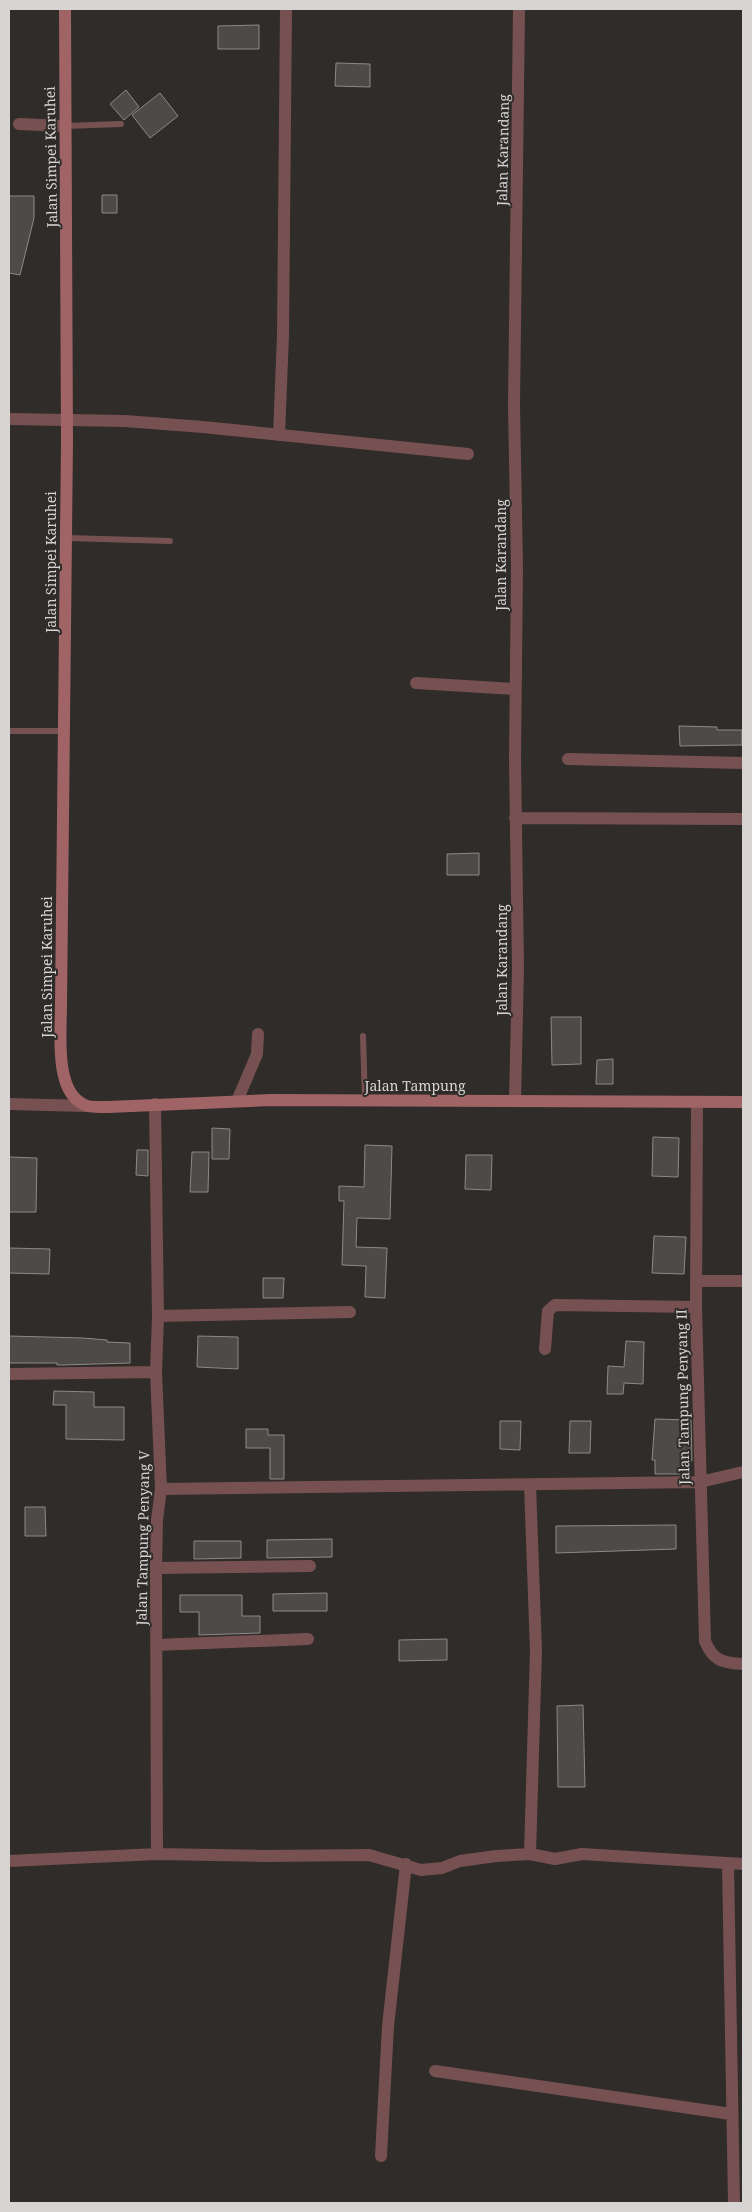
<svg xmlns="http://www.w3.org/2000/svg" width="752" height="2212" font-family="'Noto Serif',serif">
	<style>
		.building { fill: #4d4a48; stroke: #8d8987 }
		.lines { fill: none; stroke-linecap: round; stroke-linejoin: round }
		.service { stroke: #775152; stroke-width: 6 }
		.minor { stroke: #775152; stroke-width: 12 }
		.secondary { stroke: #a06466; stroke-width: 12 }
		.labels { text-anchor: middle; stroke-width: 4; stroke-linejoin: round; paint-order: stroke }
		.street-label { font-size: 14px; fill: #d7d5d4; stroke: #2f2c2a }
	</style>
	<rect width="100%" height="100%" fill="#2f2c2a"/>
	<!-- building -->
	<path class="building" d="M259 25V49H218V26Z
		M336 63 370 64V87L335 86Z
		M126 90 139 107 124 120 110 104Z
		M160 93 178 116 150 138 132 115Z
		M102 195H117V213H102Z
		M9 196H34V218L20 275 9 273Z
		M679 726 717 727V730H742V745L680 746Z
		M479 853V875H447V854Z
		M551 1017H581V1064L552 1065Z
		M613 1059V1084H596L597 1060Z
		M212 1128 230 1129 229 1159H212Z
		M653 1137 679 1138 678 1177 652 1176Z
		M365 1145 392 1146 390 1219 357 1218 356 1247 387 1248 385 1298 365 1297 366 1266 342 1265 344 1201H339V1186L364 1187Z
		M137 1150H148V1176L136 1175Z
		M192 1152H209L208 1192H190Z
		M466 1155H492L491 1190 465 1189Z
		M9 1157 37 1158 36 1212H9Z
		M654 1236 686 1237 684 1274 652 1273Z
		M9 1248 50 1249 49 1274 9 1273Z
		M263 1278H284L283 1298H263Z
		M9 1336 83 1338 107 1340V1342L130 1343V1363L62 1365H57V1363H9Z
		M198 1336 238 1337V1369L197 1367Z
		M626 1341 644 1342 643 1384 624 1383 623 1394H607L608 1366 624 1367Z
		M54 1391 94 1392V1407H124V1440L66 1439V1405H53Z
		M655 1419 691 1420 692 1461H689L688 1474H655V1460H652Z
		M500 1421H521L520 1450 500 1449Z
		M570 1421H591L590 1453H569Z
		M246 1429H268V1435H284V1479H270V1448H246Z
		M25 1507H45L46 1536H25Z
		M676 1525V1549L556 1553V1526Z
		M332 1539V1557L267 1558V1540Z
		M194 1541H241V1558L194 1559Z
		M327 1593V1611H273V1594Z
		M180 1595H242V1616H260V1633L199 1635V1612H180Z
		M447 1639V1660L399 1661V1640Z
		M583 1705 585 1787H558L557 1706Z"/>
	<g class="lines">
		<!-- service -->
		<path class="service" d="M65 126 121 124
			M67 538 170 541
			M9 731H64
			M363 1036 365 1101"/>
		<!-- minor -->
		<path class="minor" d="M19 124 65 126
			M9 419 125 421 203 427 468 454
			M279 435 283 335 286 9
			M416 683 515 689
			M568 759 743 763
			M515 818 743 819
			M237 1101 257 1054 258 1034
			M515 1101 518 968 515 759 517 568 514 405 519 9
			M697 1103 696 1307 705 1641C713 1661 723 1663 743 1664
			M9 1104 86 1106
			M155 1104 158 1316 156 1372 161 1489 157 1520 156 1568 157 1854
			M696 1281H743
			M158 1316 350 1312
			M545 1349 548 1311 555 1305 696 1307
			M9 1374 156 1372
			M161 1489 700 1482 743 1472
			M156 1568 310 1566
			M156 1645 308 1639
			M530 1854 536 1651 530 1485
			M9 1861 157 1854 263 1856 369 1855 421 1870 442 1868 460 1861 496 1856 530 1854 555 1859 582 1854 743 1864
			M728 1864 734 2203
			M435 2071 731 2114
			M381 2156 388 2026 406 1864"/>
		<!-- secondary -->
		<path class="secondary" d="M65 9 67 441 61 1005C61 1033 54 1093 85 1105 91 1108 101 1107 108 1107L271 1100 743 1102"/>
	</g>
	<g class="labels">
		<!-- street labels -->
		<g class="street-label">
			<text transform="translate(503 150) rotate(-89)" y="5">Jalan Karandang</text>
			<text transform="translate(51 157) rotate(-91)" y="5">Jalan Simpei Karuhei</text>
			<text transform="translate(501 555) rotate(-90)" y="5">Jalan Karandang</text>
			<text transform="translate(51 562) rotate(-90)" y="5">Jalan Simpei Karuhei</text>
			<text transform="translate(502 960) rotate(-90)" y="5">Jalan Karandang</text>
			<text transform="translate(47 967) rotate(-90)" y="5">Jalan Simpei Karuhei</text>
			<text x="415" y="1091">Jalan Tampung</text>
			<text transform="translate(683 1397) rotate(-91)" y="5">Jalan Tampung Penyang II</text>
			<text transform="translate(143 1538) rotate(-89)" y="5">Jalan Tampung Penyang V</text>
		</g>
	</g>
	<!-- border -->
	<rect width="752" height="2212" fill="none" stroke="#d7d5d4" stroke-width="20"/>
</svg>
